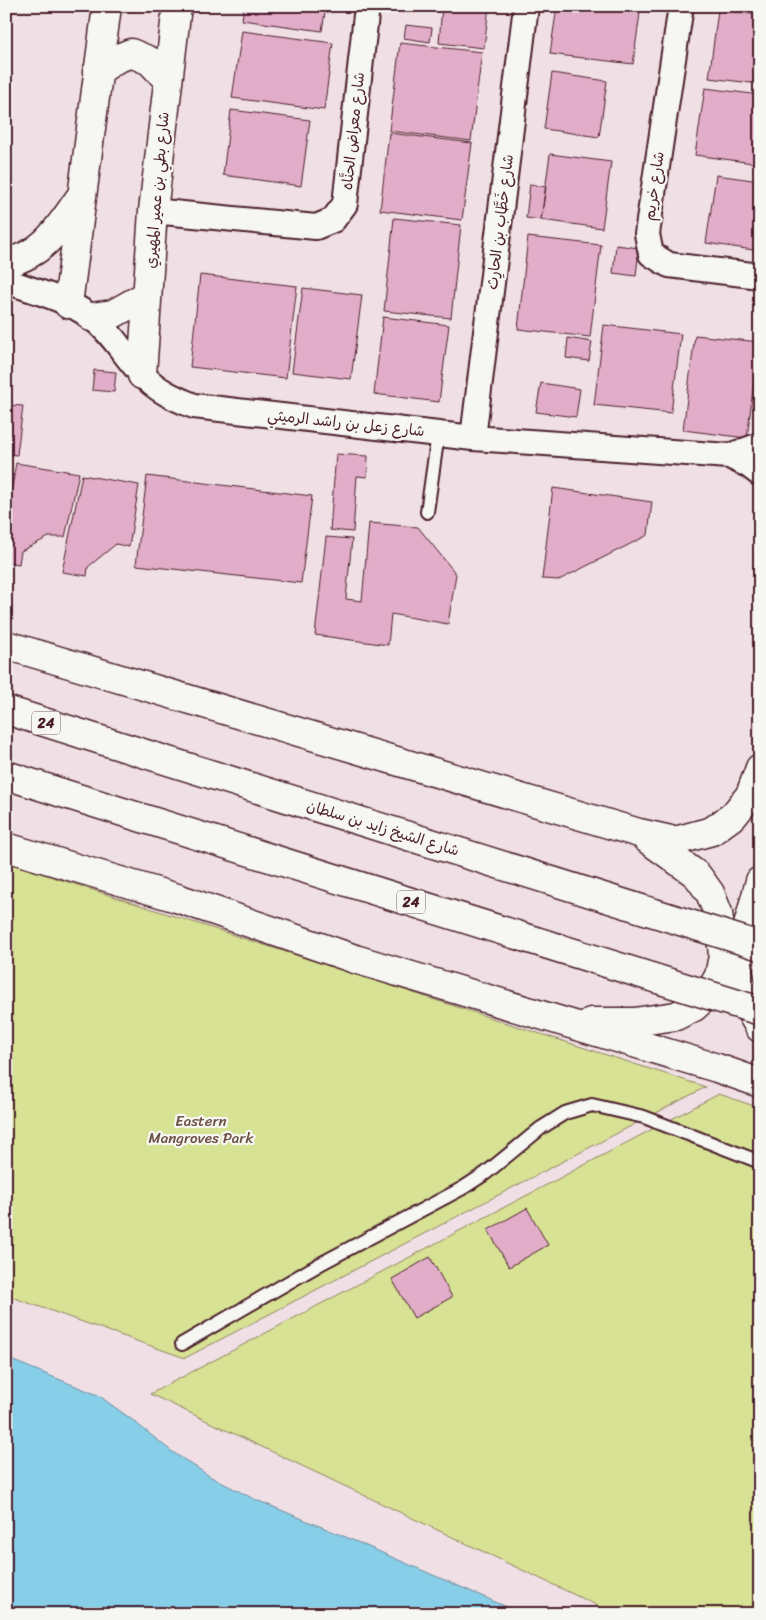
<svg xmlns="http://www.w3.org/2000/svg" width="766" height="1620" font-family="Sriracha,'Playpen Sans Arabic',sans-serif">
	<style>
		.green { fill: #d7e294; stroke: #908060 }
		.water { fill: #87cfe8; stroke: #6f899c }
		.building { fill: #e1adc8; stroke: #4a1f2b }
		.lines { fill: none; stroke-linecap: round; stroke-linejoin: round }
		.service-casing { stroke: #4a1f2b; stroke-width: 16 }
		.minor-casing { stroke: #4a1f2b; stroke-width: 28 }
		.tertiary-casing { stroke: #4a1f2b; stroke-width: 31 }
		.primary-casing { stroke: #4a1f2b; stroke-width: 31 }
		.trunk-casing { stroke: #4a1f2b; stroke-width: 31 }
		.service { stroke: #f6f6f2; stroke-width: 12 }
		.minor { stroke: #f6f6f2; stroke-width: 24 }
		.tertiary { stroke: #f6f6f2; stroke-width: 28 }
		.primary { stroke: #f6f6f2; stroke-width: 28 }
		.trunk { stroke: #f6f6f2; stroke-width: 28 }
		.trunk-bridge-casing { stroke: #4a1f2b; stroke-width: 31; stroke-linecap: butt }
		.trunk-bridge { stroke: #f6f6f2; stroke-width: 28 }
		.labels { text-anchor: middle; stroke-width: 4.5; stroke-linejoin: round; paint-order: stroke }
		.shield { fill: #f6f6f2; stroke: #7e6067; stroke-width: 1 }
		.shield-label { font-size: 14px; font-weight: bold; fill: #4a1f2b }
		.street-label { font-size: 15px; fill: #4a1f2b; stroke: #f6f6f2 }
		.park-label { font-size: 15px; fill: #6d5045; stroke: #f6f6f2 }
	</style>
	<rect width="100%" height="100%" fill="#f0e0e5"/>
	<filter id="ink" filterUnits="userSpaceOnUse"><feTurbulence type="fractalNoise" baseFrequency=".02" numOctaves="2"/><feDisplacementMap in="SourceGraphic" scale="10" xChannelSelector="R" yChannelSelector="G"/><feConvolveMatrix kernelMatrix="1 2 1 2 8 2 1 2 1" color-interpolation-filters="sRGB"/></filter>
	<g filter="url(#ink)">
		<!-- green -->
		<path class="green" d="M6 862 706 1087 185 1358 6 1295Z
			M719 1094 760 1108V1614H615L150 1394Z"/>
		<!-- water -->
		<path class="water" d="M6 1358 98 1395 131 1419 171 1451 211 1477 254 1499 334 1532 523 1614H6Z"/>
		<!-- building -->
		<path class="building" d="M244 6H326L322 31 242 20Z
			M442 6H489L484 48 439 43Z
			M557 6H641L633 64 550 54Z
			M718 10 760 15V84L709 78Z
			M406 25 432 28 430 42 404 38Z
			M242 31 333 43 324 110 232 98Z
			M400 43 482 52 471 141 389 131Z
			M552 73 607 81 599 137 544 129Z
			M705 88 760 95V164L695 155Z
			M231 110 310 120 301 186 223 175Z
			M389 133 472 143 462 220 380 210Z
			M550 154 611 162 602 228 541 220Z
			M716 175 760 181V251L706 243Z
			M530 184 546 187 541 220 526 218Z
			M394 218 461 225 451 318 384 311Z
			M528 237 601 245 590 337 518 329Z
			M616 245 639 248 636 276 613 273Z
			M200 275 297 286 286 378 190 367Z
			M303 288 362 295 351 379 292 372Z
			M383 317 449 325 439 402 374 394Z
			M604 325 681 334 671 413 594 405Z
			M695 335 759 342 747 438 683 430Z
			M568 338 592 342 589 361 566 358Z
			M94 370 116 372 114 392 92 390Z
			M541 383 580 389 576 417 536 412Z
			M9 405 23 406 17 455 6 454V428Z
			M336 454 368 456 367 477 357 476 353 532 330 530Z
			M16 463 79 473 65 537H49L21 551 19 564 6 562V518Z
			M6 474 14 475 6 518Z
			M82 475 139 485 129 547 116 544 88 567 87 576 62 572Z
			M147 476 312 496 301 583 136 565Z
			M553 488 652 502 648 535 559 580 542 579Z
			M369 523 418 527 456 574 448 624 391 614 388 645 315 635 326 537 352 539 346 599 362 601Z
			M527 1208 548 1245 509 1267 488 1230Z
			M430 1257 452 1297 414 1318 392 1279Z"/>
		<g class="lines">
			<defs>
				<path id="service" d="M427 512 438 434
					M182 1344 320 1264 463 1188 486 1173 541 1128 565 1113 592 1105 644 1117 760 1162"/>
				<path id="minor" d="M681 6 647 234 651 254 669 265 760 276
					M153 211 316 227 333 220 345 204 367 6
					M6 281C34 291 67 299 91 317 112 332 124 356 142 374 156 390 174 398 194 406L473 438 729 456 760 445
					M473 438 526 6
					M729 456 748 465 760 474"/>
				<path id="tertiary" d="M97 72 116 59 131 53 150 61 168 80
					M6 263C44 254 58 229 79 199
					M68 304 107 6
					M91 317 113 314 147 295
					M142 375 153 211 177 6"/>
				<path id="primary" d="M6 645 639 833 675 841 712 831 734 815 750 795 760 768
					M6 847 177 898 355 959 717 1068 760 1083
					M760 881 742 948 738 970 742 991 749 1009 760 1028
					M591 1022H634L676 1016 694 1007 709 993 719 976 723 956 721 936 718 913 710 893 697 875 647 839"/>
				<path id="trunk" d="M6 710 85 735
					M6 775 62 793"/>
			</defs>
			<!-- service casing -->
			<use href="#service" class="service-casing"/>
			<!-- minor casing -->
			<use href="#minor" class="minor-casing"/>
			<!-- tertiary casing -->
			<use href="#tertiary" class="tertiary-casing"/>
			<!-- primary casing -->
			<use href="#primary" class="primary-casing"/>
			<!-- trunk casing -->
			<use href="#trunk" class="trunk-casing"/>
			<!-- service -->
			<use href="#service" class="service"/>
			<!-- minor -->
			<use href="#minor" class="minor"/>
			<!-- tertiary -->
			<use href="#tertiary" class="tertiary"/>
			<!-- primary -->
			<use href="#primary" class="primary"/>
			<!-- trunk -->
			<use href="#trunk" class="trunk"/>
			<defs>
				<path id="trunk-bridge" d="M85 735 760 946
					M62 793 760 1011"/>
			</defs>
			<!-- trunk-bridge casing -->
			<use href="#trunk-bridge" class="trunk-bridge-casing"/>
			<!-- trunk-bridge -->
			<use href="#trunk-bridge" class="trunk-bridge"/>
		</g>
	</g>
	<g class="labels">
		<!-- shield labels -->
		<g class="shield">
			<rect x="32" y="711.5" width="28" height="23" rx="4"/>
			<rect x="397" y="890.5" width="28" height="23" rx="4"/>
		</g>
		<g class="shield-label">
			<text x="46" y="728">24</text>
			<text x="411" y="907">24</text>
		</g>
		<!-- street labels -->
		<g class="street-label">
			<text transform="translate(353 131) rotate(-84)" y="5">شارع معراض الحنَّاه</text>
			<text transform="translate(654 186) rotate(-82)" y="5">شارع خريم</text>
			<text transform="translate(157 190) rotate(-85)" y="5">شارع بطي بن عمير المهيري</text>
			<text transform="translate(500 222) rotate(-83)" y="5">شارع خَطَّاب بن الحارِث</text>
			<text transform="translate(346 423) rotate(6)" y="5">شارع زعل بن راشد الرميثي</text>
			<text transform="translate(383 828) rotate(17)" y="5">شارع الشيخ زايد بن سلطان</text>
		</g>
		<!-- park labels -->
		<g class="park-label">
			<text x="201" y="1126">Eastern<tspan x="201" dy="17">Mangroves Park</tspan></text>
		</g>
	</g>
	<!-- margin -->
	<rect width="766" height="1620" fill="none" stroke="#f6f6f2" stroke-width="25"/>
	<rect x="12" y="12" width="741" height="1595" fill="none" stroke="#4a1f2b" stroke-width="2" filter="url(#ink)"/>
</svg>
